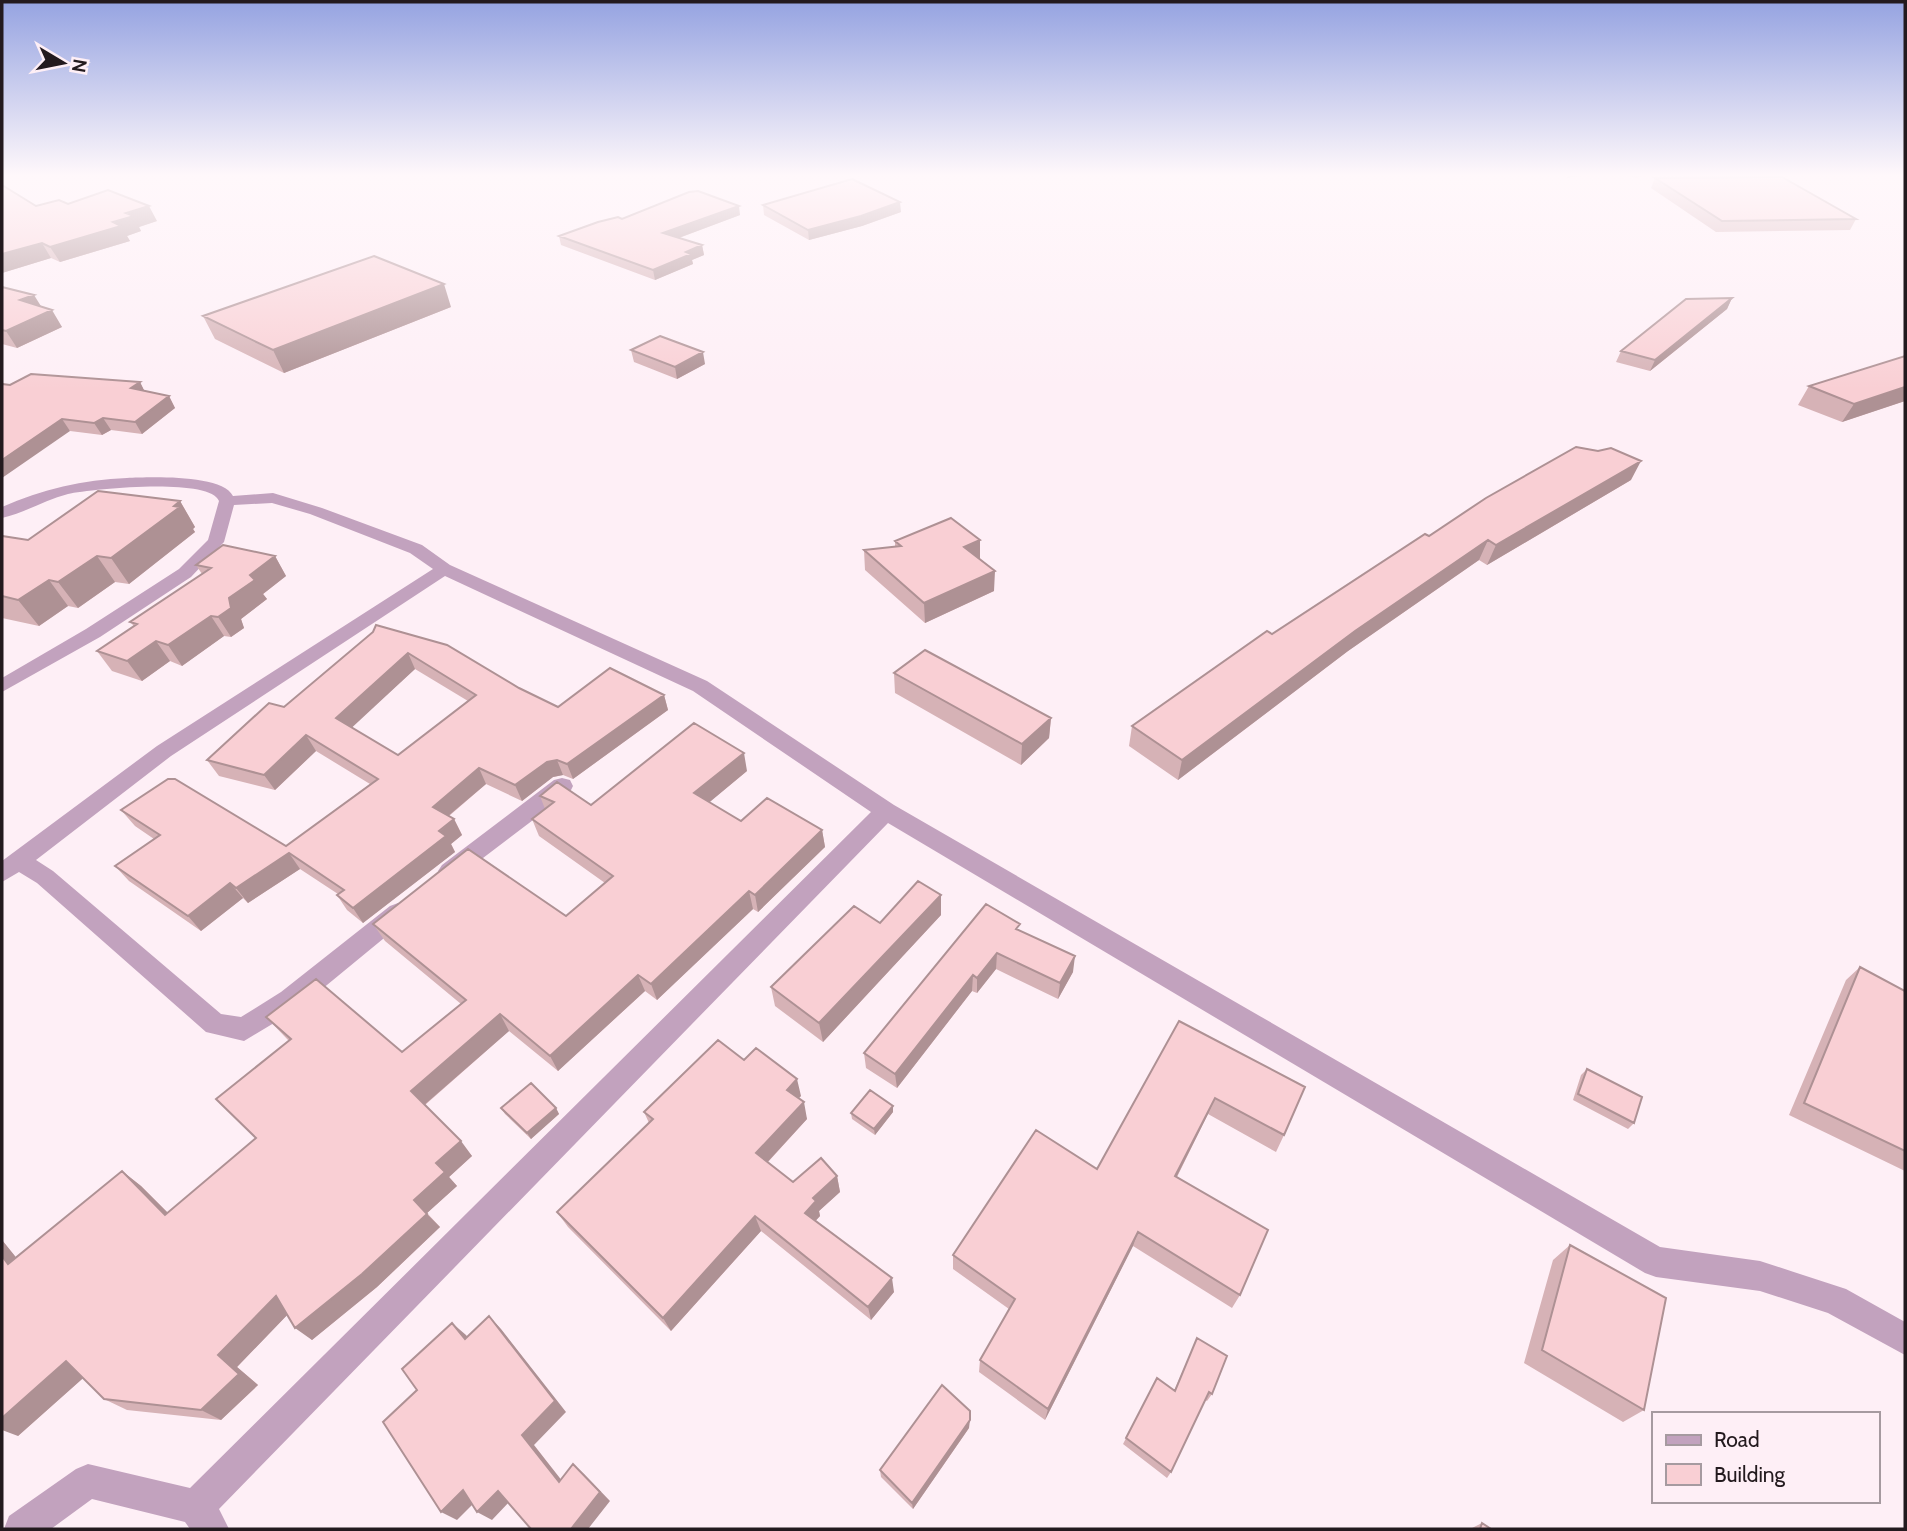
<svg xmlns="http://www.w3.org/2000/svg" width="1907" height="1531" font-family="Cabin,sans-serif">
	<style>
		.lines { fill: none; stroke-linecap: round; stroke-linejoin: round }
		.minor { fill: #c2a2be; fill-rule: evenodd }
		.wall { fill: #d6b2b6; fill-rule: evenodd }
		.shaded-wall { fill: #ae9194 }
		.building { fill: #f9cfd4; stroke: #ae9194; stroke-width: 2; fill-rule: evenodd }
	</style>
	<rect width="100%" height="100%" fill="#feeff6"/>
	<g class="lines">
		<!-- minor -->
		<path class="minor" d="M127 478C149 477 222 474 233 496L273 493 322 508 422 545 450 565 707 681 894 805 1660 1247 1760 1261 1846 1289 1905 1322V1355L1828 1313 1760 1291 1656 1277 1645 1273 888 823 219 1509 229 1529H190L185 1522 92 1499 51 1529H4L9 1516 76 1469 88 1464 190 1488 871 812 693 691 445 576 171 756 36 860 53 871 221 1014 241 1017 281 992 390 906 398 903 406 906 410 913 406 920 299 1008 244 1041 206 1032 37 883 19 872 2 882V861L157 746 433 569 410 553 310 514 272 503 234 505 224 542 191 577 100 637 2 692V678L86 629 179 569 208 540 219 501C210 477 91 489 68 494 45 500 24 513 2 518V507C42 489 83 480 127 478Z
			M562 778 570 780 573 786 570 792 458 877 450 880 442 877 438 871 442 865 554 780Z"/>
	</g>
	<!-- wall -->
	<path class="wall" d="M1625 175H1644L1636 178Z
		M1655 178 1856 219 1850 230 1716 232 1651 188Z
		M68 204 157 221 139 227 141 231 127 236 130 241 60 262 51 258 2 273 36 206Z
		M763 205 901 212 862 226 809 240 764 215Z
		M740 215 679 238 702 245 704 255 692 260 693 264 655 280 561 245 559 236 622 219Z
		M2 287 42 307 62 327 17 348 2 344Z
		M1732 298 1727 309 1650 371 1616 362 1621 351Z
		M451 307 284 373 215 339 203 316Z
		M631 350 705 364 677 379 634 362Z
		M1905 356V401L1842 422 1798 405 1809 386Z
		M140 382 144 391 169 396 175 408 142 434 111 430 102 435 70 431 10 385Z
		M1631 480 1487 565 1479 560 1348 651 1178 780 1129 746 1132 726 1272 634 1429 536Z
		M180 501 195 527 193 529 195 532 129 584 115 582 78 608 68 606 39 626 2 618V536L28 540Z
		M980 540V559L994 591 925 623 865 570 864 550 895 547V541Z
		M275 556 286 576 263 594 267 599 241 619 244 628 231 637 224 636 182 666 170 661 142 681 112 671 97 651 134 626 130 622 202 574 196 565Z
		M373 632 519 688 558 707 664 695 668 710 573 779 563 775 553 777 522 801 486 784 449 816 454 819 462 835 451 844 455 852 363 923 347 910 337 895 338 894 300 869 248 903 243 898 201 931 129 881 115 866 154 839 135 826 121 810 286 846 370 784 316 751 275 790 219 776 207 760 284 707ZM415 669 468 701 398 755 351 727Z
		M894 673 1051 718 1049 738 1021 765 895 693Z
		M747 771 709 802 741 821 822 830 825 847 758 912 753 909 657 1000 645 991 558 1071 509 1031 425 1105 472 1156 449 1177 457 1186 427 1213 440 1227 377 1287 312 1340 287 1315 237 1367 258 1385 221 1420 127 1410 104 1399 83 1378 18 1436 2 1240 16 1258 122 1171 141 1186 168 1213 256 1138 289 1041 266 1017 402 1052 461 1004 385 941 373 924 566 916 605 883 539 836 532 819 545 809 540 796 591 805Z
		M941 895V915L823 1042 775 1006 771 987 880 923Z
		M1020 930 1073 972 1058 999 996 969 977 993 972 991 897 1088 866 1068 864 1053Z
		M1860 967 1905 991V1171L1789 1115 1846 980Z
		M1179 1021 1284 1135 1276 1152 1208 1114 1177 1177 1240 1295 1232 1308 1133 1246 1045 1420 979 1372 980 1360 1009 1309 953 1269V1255L1097 1169Z
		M744 1060 801 1096 798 1098 807 1119 768 1162 793 1182 837 1176 840 1192 819 1211 820 1216 815 1221 894 1292 871 1320 761 1231 671 1331 568 1227 557 1212 649 1123 644 1112Z
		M1587 1069 1634 1123 1628 1129 1573 1100 1581 1075Z
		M501 1108H556L559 1114 531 1139 505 1114Z
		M893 1112 875 1135 852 1119 851 1113Z
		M1570 1245 1644 1410 1623 1422 1524 1363 1553 1260Z
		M1197 1338 1212 1394 1207 1401 1205 1400 1171 1472 1167 1478 1123 1444 1157 1378 1174 1391Z
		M969 1428 913 1509 881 1477 880 1470Z
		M1482 1523 1491 1529H1470Z"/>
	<!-- shaded-wall -->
	<path class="shaded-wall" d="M1568 175H1588L1567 178Z
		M900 202 901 212 862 226 809 240 808 230Z
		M149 206 157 221 139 227 141 231 127 236 130 241 60 262 50 247 113 222 126 213Z
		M739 206 740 215 665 243 663 233Z
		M42 243 51 258 2 273V254Z
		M702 245 704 255 692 260 693 264 655 280 653 270 686 252Z
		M444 284 451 307 284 373 273 350Z
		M34 295 44 311 20 300Z
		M1732 298 1727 309 1650 371 1655 360Z
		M52 310 62 327 17 348 6 331Z
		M703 352 705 364 677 379 675 367Z
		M140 382 146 394 131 388Z
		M1905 387V401L1842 422 1854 404Z
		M169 396 175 408 142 434 135 422Z
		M103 418 111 430 102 435 94 423Z
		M62 419 70 431 2 478V460Z
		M1641 461 1631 480 1487 565 1496 545Z
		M180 501 195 527 193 529 195 532 129 584 111 558Z
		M980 540V560L964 547Z
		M1488 540 1479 560 1348 651 1178 780 1182 760 1355 631Z
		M97 556 115 582 78 608 58 582Z
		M275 556 286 576 263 594 267 599 241 619 244 628 231 637 218 617 229 598 250 575Z
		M995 571 994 591 925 623 924 603Z
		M49 580 68 606 39 626 18 600Z
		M211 616 224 636 182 666 168 645Z
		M156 641 170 661 142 681 127 661Z
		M408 653 415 669 345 734 336 718Z
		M664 695 668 710 573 779 567 764Z
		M1051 718 1049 738 1021 765 1022 744Z
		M306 735 316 751 275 790 264 775Z
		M744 753 747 771 699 811 694 793Z
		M557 760 563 775 553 777 522 801 515 785 547 762Z
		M479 768 486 784 441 822 433 807Z
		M454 819 462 835 451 844 455 852 363 923 353 908Z
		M822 830 825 847 758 912 755 895Z
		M289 853 300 869 248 903 236 888Z
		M230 883 243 898 201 931 188 916Z
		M749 891 753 909 657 1000 651 984Z
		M941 895V915L823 1042 819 1023Z
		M997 953 996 969 977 993V978Z
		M1075 956 1073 972 1058 999 1060 983Z
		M638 975 645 991 558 1071 550 1056Z
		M973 975 972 991 897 1088 895 1074Z
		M500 1014 509 1031 423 1106 411 1091Z
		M797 1079 801 1096 791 1106 787 1090Z
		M1215 1098 1208 1114 1169 1192 1175 1176Z
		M804 1102 807 1119 761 1169 756 1153Z
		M893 1106V1112L875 1135 874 1129Z
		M556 1108 559 1114 531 1139 527 1133Z
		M461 1141 472 1156 449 1177 457 1186 426 1214 414 1200 436 1163Z
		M122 1171 141 1186 184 1229 165 1215Z
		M837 1176 840 1192 819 1211 820 1216 809 1228 805 1213 813 1198Z
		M427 1214 440 1227 377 1287 312 1340 295 1328Z
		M755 1216 761 1231 671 1331 663 1318Z
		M1138 1232 1133 1246 1045 1420 1048 1409Z
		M2 1240 32 1277 8 1264 2 1256Z
		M892 1278 894 1292 871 1320 868 1307Z
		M276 1296 293 1309 237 1367 258 1385 221 1420 201 1410 218 1355Z
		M489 1316 501 1329 566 1412 534 1445 570 1491 559 1482 522 1435Z
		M452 1323 466 1335 478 1351 465 1339Z
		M66 1361 90 1372 18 1436 2 1430V1418Z
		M970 1420 969 1428 913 1509 912 1503Z
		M573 1464 584 1474 610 1501 588 1529H571Z
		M463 1490 478 1499 457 1520 441 1512Z
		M498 1491 511 1500 492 1520 477 1512Z"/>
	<!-- building -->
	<path class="building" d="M1782 177 1856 219 1722 221 1655 178Z
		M852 179 900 202 861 216 808 230 763 205Z
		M2 185 36 206 59 200 68 204 108 190 149 206 126 213 134 216 113 222 121 226 50 247 42 243 2 254Z
		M698 191 739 206 663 233 702 245 686 252 691 254 653 270 559 236 598 222 618 217 622 219 689 192Z
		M374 256 444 284 273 350 203 316Z
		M2 287 34 295 20 300 52 310 6 331 2 330Z
		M1732 298 1655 360 1621 351 1686 299Z
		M660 336 703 352 675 367 631 350Z
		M1905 356V387L1854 404 1809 386Z
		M31 374 140 382 131 388 169 396 135 422 103 418 94 423 62 419 2 460V384L10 385Z
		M1576 447 1598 451 1611 448 1641 461 1496 545 1488 540 1355 631 1182 760 1132 726 1267 631 1272 634 1425 534 1429 536 1486 498Z
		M98 491 180 501 174 506 180 507 111 558 97 556 58 582 49 580 18 600 2 596V536L28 540Z
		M951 518 980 540 964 547 995 571 924 603 864 550 901 546 895 541Z
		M223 545 275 556 250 575 255 580 229 598 231 608 218 617 211 616 168 645 156 641 127 661 97 651 137 624 130 622 211 568 196 565Z
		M376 625 447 645 519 688 558 707 610 668 664 695 567 764 557 760 547 762 515 785 479 768 433 807 454 819 439 831 446 836 353 908 337 895 344 890 289 853 236 888 230 883 188 916 115 866 160 835 121 810 168 779H175L286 846 378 779 306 735 264 775 207 760 269 703 284 707 373 632ZM408 653 476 695 398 755 336 718Z
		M925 650 1051 718 1022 744 894 673Z
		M694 723 744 753 694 793 741 821 767 798 822 830 755 895 749 891 651 984 638 975 550 1056 500 1014 411 1091 461 1141 436 1163 445 1172 414 1200 427 1214 362 1274 295 1328 276 1296 218 1355 239 1374 201 1410 104 1399 66 1361 2 1418V1256L8 1264 122 1171 165 1215 256 1138 216 1099 291 1039 266 1017 316 979 402 1052 466 1000 373 924 468 849 566 916 613 876 532 819 554 802 540 796 557 782 591 805Z
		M918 881 941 895 819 1023 771 987 854 906 880 923Z
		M986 904 1020 924 1016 929 1075 956 1060 983 997 953 977 978 973 975 895 1074 864 1053Z
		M1860 967 1905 991V1151L1804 1103Z
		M1179 1021 1305 1087 1284 1135 1215 1098 1175 1176 1268 1230 1240 1295 1138 1232 1048 1409 980 1360 1015 1299 953 1255 1036 1130 1097 1169Z
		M718 1040 744 1060 756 1048 797 1079 787 1090 804 1102 756 1153 793 1182 821 1158 837 1176 813 1198 816 1201 805 1213 892 1278 868 1307 755 1216 663 1318 557 1212 653 1119 644 1112Z
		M1587 1069 1642 1097 1634 1123 1578 1094Z
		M531 1083 556 1108 527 1133 501 1108Z
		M870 1090 893 1106 874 1129 851 1113Z
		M1570 1245 1666 1298 1644 1410 1542 1350Z
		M489 1316 555 1401 522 1435 559 1482 573 1464 600 1492 571 1529H531L498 1491 477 1512 463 1490 441 1512 383 1422 417 1390 402 1369 452 1323 465 1339Z
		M1197 1338 1227 1356 1212 1394 1209 1392 1171 1472 1126 1438 1157 1378 1175 1391Z
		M942 1385 970 1411V1420L912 1503 880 1470Z
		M1482 1523 1491 1529H1480Z"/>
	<!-- sky -->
	<linearGradient id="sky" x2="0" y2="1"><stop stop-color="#95a3e1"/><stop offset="0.45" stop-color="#fff8fb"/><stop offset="1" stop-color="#fff8fb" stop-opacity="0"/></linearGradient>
	<rect width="1907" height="389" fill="url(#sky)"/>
	<!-- border -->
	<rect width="1907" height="1531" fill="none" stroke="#231a1e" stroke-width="7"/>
	<!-- legend -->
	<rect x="1652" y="1412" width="228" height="91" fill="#feeff6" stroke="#a69aa0" stroke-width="2"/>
	<rect x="1666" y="1435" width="35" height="10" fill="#c2a2be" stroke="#a69aa0" stroke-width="2"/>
	<text x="1714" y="1447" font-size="21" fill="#231a1e">Road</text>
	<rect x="1666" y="1464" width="35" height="21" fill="#f9cfd4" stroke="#a69aa0" stroke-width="2"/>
	<text x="1714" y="1482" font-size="21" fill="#231a1e">Building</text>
	<!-- north arrow -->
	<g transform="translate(63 63) rotate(100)" stroke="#feeff6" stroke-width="5" paint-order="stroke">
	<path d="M0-5L12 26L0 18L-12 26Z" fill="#231a1e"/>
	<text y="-10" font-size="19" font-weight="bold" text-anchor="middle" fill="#231a1e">N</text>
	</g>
</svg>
